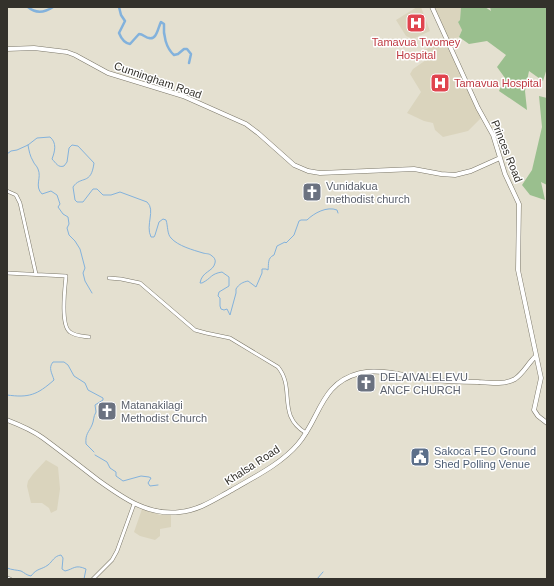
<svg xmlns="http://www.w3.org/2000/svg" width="554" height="586" font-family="Helvetica,sans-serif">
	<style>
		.built { fill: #dad4bd }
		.forest { fill: #9abf8e }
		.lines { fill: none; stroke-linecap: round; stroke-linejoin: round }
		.stream { stroke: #83b2dc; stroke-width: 1 }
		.river { stroke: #83b2dc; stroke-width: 2.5 }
		.minor-casing { stroke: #7b7769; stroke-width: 4 }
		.major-casing { stroke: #7b7769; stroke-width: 5 }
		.minor { stroke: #fff; stroke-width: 3 }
		.major { stroke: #fff; stroke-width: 4 }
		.labels { text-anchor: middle; stroke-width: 3; stroke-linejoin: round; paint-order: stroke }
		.health-label { font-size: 11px; fill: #be3a42; stroke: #fff }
		.street-label { font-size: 11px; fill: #33312b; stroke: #fff }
		.worship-label { font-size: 11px; fill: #5b616d; stroke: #fff; text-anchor: start }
		.service-label { font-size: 11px; fill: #4e5e75; stroke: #fff; text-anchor: start }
	</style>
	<rect width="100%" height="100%" fill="#e4e0d0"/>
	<!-- built -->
	<path class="built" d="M417 7H421L430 31 413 39 406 36 396 20Z
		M436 7H461L460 20 458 22 462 30 459 37 449 40 435 8Z
		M445 41 481 118 468 131 443 137 435 130 433 123 424 121 407 113 421 92 410 74 413 69 426 60 424 50Z
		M46 460 58 467 60 489 57 510 51 513 49 508 42 503H31L27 486 28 481 33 474Z
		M142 509 160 515H171V527L160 529V536L155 540 140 536 134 532Z"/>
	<!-- forest -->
	<path class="forest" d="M461 7H485L491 11 490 7H547V68L543 81 529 71 525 91 527 110 499 91 505 78 497 67 506 55 487 41 469 44 459 37 462 30 458 22 460 20Z
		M539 96 547 98V185L541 182 545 200 530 195 522 185 532 170 542 127Z"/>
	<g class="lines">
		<!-- stream -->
		<path class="stream" d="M28 145C29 151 30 156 33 161 34 164 37 166 38 169 42 178 34 186 42 194L51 191 57 195 60 204 58 207 63 214 68 217 69 224 67 228 69 235 75 241 80 249 85 268 83 273 85 281 92 293
			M7 154 11 151 17 150 28 145 37 138 50 137C57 143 55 151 52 159 56 163 58 168 64 166L67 162 69 148 72 145 78 146 94 163C91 186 81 175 73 187L75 200 77 202H83L93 189H97L103 195H111L120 192 147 202C156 210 145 225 151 237H154L155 235 159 222 163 219 166 220C168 226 167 234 171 238 178 246 193 250 203 253 206 254 209 253 212 256 214 257 216 260 215 263 213 272 202 271 200 283H202C212 278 210 274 222 272L229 277V286L219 292 218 296 220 298V306L221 309 224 310 227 309 230 315 236 293V289C239 284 243 282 248 281L256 287 262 273V269H266L268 270C269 264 267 258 274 255L277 246 285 242 286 243 294 235 299 221 301 220H307C314 213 327 206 337 210L338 213
			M7 157V160
			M7 164V166
			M7 395C29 398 37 395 54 380 52 373 48 368 53 362H64L68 365 74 376 85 383 88 390 103 398V400L95 405 96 412C93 417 94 421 92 425 89 432 85 434 86 444L94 452
			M95 455 107 462 110 468 116 472V476L123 481 141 476 149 477 151 478 148 483 150 486 158 485
			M7 568C12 570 17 570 21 571 25 573 26 575 31 576 37 568 41 570 48 565 53 561 54 556 61 555L63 558 62 569 65 571C74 569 75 564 86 569L84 579
			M317 579 323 572"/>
		<!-- river -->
		<path class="river" d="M28 7C36 14 44 13 53 7
			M119 7 121 15 125 21 119 33C121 38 124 43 130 44L139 34C143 34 146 38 149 38 157 40 158 27 161 22L164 24C163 35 166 48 174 55L178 54 184 49H187L191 54 189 63"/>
		<defs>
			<path id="minor" d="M7 191 16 195 20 203 36 274
				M7 273 66 276C65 287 60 325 70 332 75 336 83 336 89 337
				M109 278 121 279 140 283 195 330 206 333 230 338 278 367C296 389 276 415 306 433
				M7 578 10 579
				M93 579 112 560 117 551 134 504"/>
			<path id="major" d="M432 7 478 108 493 135 505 174 519 204 518 270 541 378 534 410 538 416 547 423
				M7 49 34 48 67 52 75 55 108 73 183 96 246 124 258 133 294 165 308 171 320 173 414 169 441 174 455 175 471 171 500 158
				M7 420C20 425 32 430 43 438 62 452 80 466 98 480 123 498 148 516 180 512 200 510 215 499 232 490 254 477 281 464 298 444 321 417 320 383 360 373 378 368 406 376 425 379 442 381 460 382 478 382 490 383 504 385 515 379 524 373 528 363 536 356"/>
		</defs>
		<!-- minor casing -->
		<use href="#minor" class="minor-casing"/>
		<!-- major casing -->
		<use href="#major" class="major-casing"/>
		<!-- minor -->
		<use href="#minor" class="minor"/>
		<!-- major -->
		<use href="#major" class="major"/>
	</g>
	<!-- icons -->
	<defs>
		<symbol id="hospital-square" viewBox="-11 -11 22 22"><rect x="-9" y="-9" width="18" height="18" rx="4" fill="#e0444e" stroke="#fff"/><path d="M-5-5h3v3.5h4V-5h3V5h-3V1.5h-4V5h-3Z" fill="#fff"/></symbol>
		<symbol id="church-square" viewBox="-11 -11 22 22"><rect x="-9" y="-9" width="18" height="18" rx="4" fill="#6b7280" stroke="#fff"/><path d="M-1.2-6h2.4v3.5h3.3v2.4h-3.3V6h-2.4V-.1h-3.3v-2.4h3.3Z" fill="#fff"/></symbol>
		<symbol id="civic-square" viewBox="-11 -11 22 22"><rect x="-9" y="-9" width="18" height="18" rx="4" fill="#5c6f8a" stroke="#fff"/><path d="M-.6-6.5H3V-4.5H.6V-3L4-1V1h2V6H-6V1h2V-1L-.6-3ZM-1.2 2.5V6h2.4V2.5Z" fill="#fff"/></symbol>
	</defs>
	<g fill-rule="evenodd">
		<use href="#hospital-square" x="405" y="12" width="22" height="22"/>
		<use href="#hospital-square" x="429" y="72" width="22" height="22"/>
		<use href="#church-square" x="301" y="181" width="22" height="22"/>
		<use href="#church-square" x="355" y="372" width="22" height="22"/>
		<use href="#church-square" x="96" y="400" width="22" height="22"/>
		<use href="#civic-square" x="409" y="446" width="22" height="22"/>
	</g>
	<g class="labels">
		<!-- health labels -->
		<g class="health-label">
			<text x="416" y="46">Tamavua Twomey<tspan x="416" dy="13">Hospital</tspan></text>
			<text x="454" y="87" text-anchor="start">Tamavua Hospital</text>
		</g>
		<!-- street labels -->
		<g class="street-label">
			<text transform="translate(158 80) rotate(19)" y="4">Cunningham Road</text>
			<text transform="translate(507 151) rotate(68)" y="4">Princes Road</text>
			<text transform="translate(252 465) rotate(-33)" y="4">Khalsa Road</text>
		</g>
		<!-- worship labels -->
		<g class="worship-label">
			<text x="326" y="190">Vunidakua<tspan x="326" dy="13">methodist church</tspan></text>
			<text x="380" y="381">DELAIVALELEVU<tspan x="380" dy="13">ANCF CHURCH</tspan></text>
			<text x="121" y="409">Matanakilagi<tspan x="121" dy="13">Methodist Church</tspan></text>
		</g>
		<!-- service labels -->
		<g class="service-label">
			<text x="434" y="455">Sakoca FEO Ground<tspan x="434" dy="13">Shed Polling Venue</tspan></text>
		</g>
	</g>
	<!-- border -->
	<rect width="554" height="586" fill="none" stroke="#33312b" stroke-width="16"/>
</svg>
